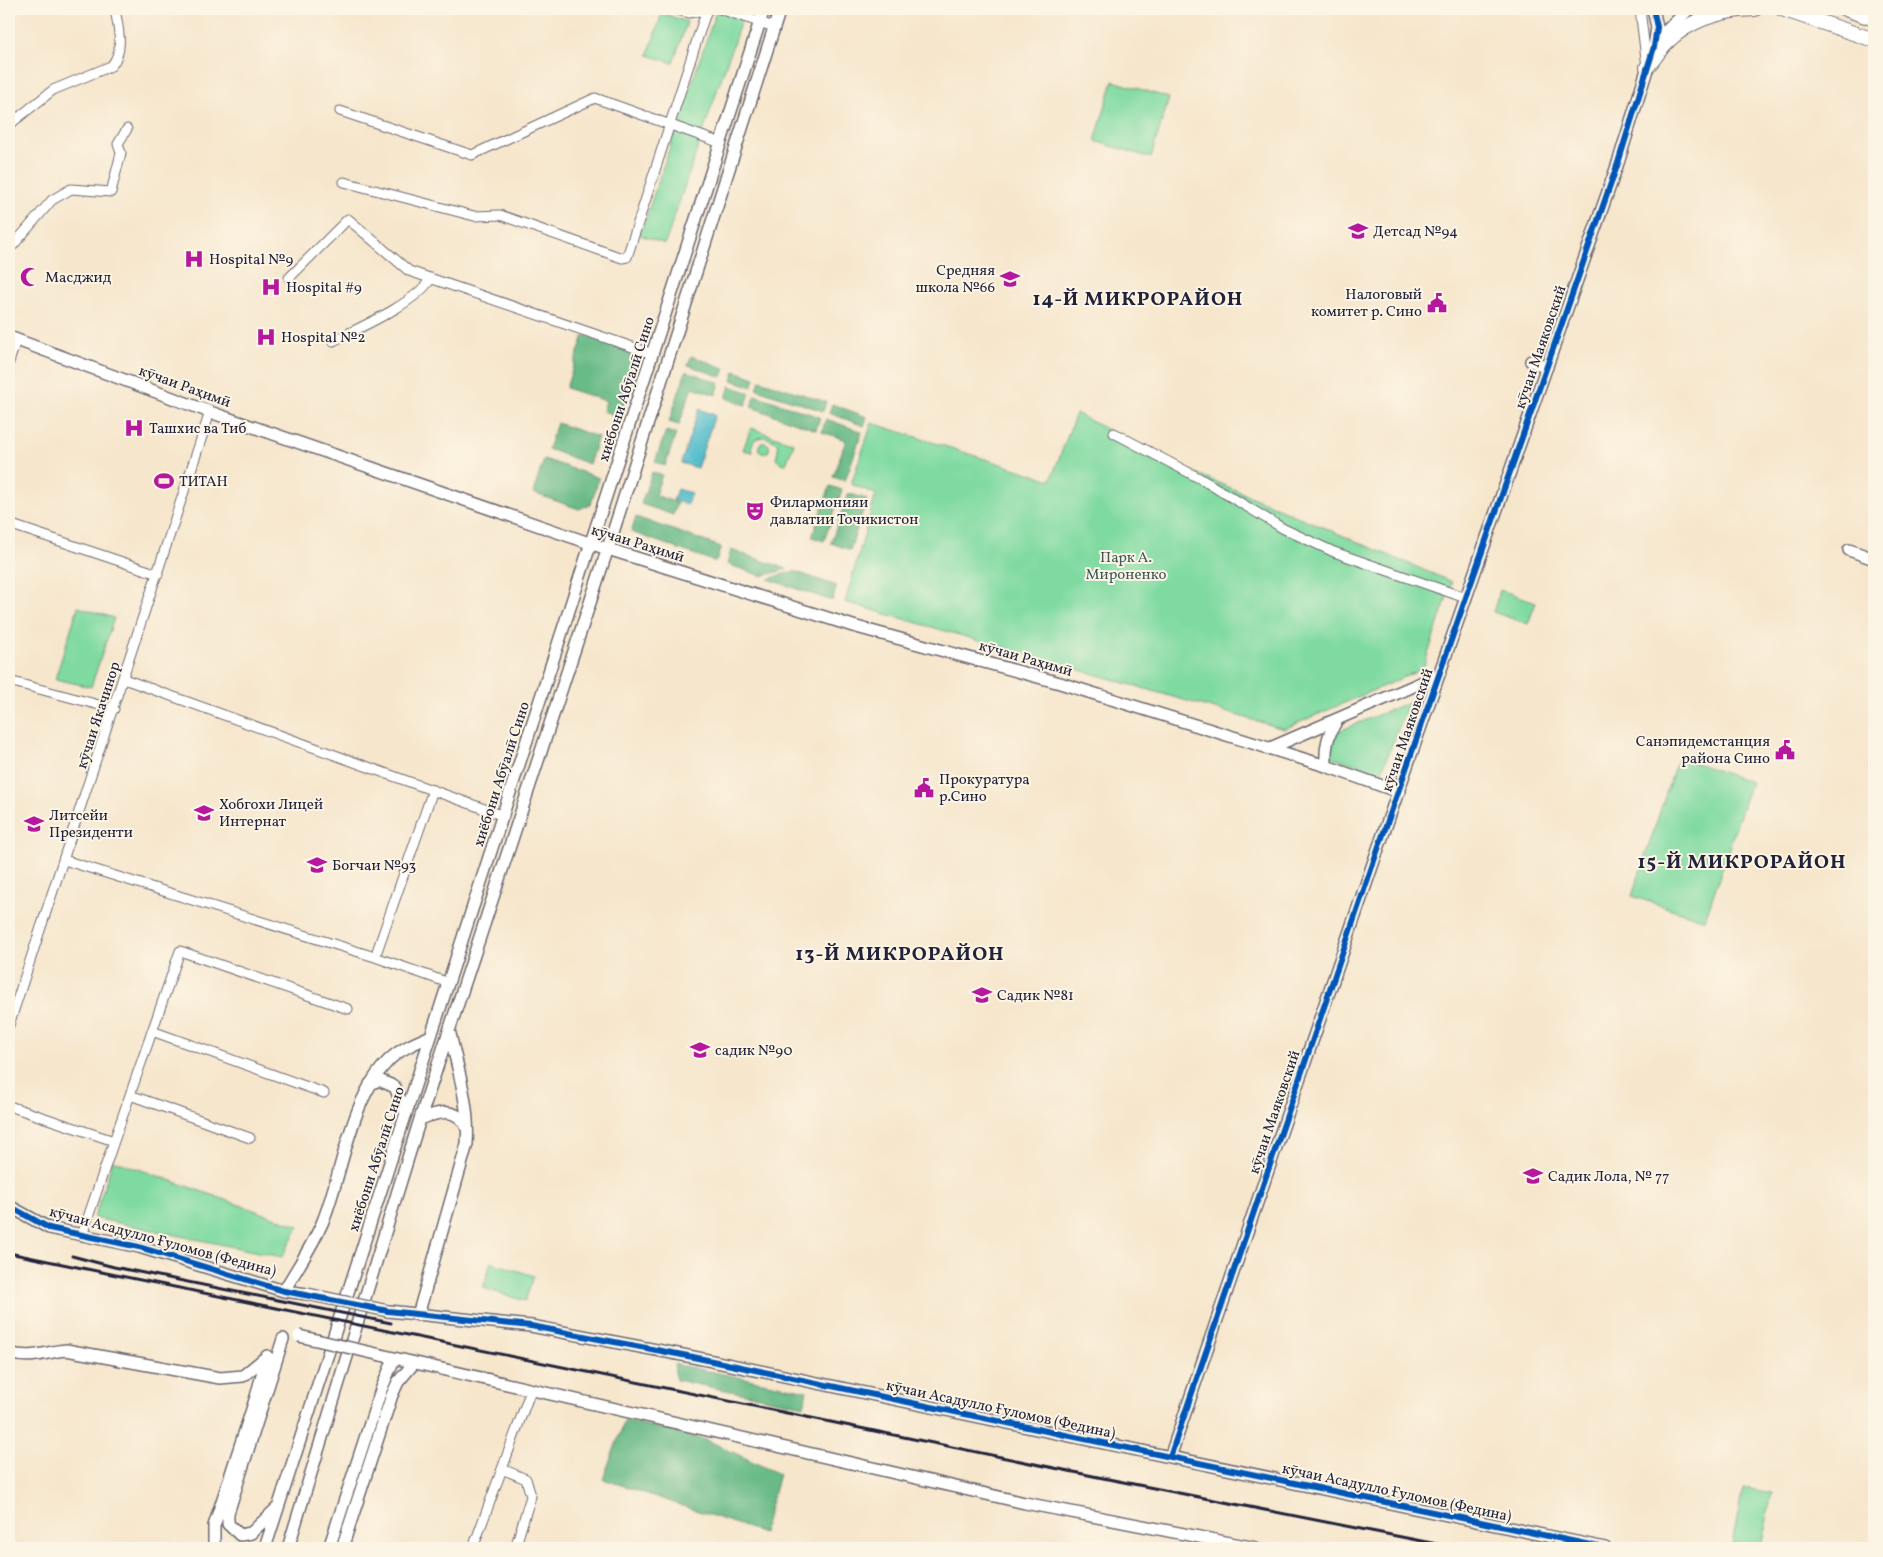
<svg xmlns="http://www.w3.org/2000/svg" width="1883" height="1557" font-family="Vollkorn,serif">
	<style>
		.green { fill: #7fdaa0; stroke: #507e6e }
		.forest { fill: #67ba86; stroke: #446e60 }
		.water { fill: #4fbbca; stroke: #386e82 }
		.lines { fill: none; stroke-linecap: round; stroke-linejoin: round }
		.street-casing { stroke: #6c676e; stroke-width: 11 }
		.secondary-casing { stroke: #6c676e; stroke-width: 14 }
		.primary-casing { stroke: #6c676e; stroke-width: 16 }
		.street { stroke: #fff; stroke-width: 9 }
		.secondary { stroke: #fff; stroke-width: 11 }
		.primary { stroke: #fff; stroke-width: 14 }
		.rail { stroke: #22223b; stroke-width: 3 }
		.secondary-bridge-casing { stroke: #6c676e; stroke-width: 14; stroke-linecap: butt }
		.secondary-bridge { stroke: #fff; stroke-width: 11 }
		.cycleway-casing { stroke: #fcf5e5; stroke-width: 9 }
		.cycleway { stroke: #0057b8; stroke-width: 6 }
		.labels { text-anchor: middle; stroke-width: 4; stroke-linejoin: round; paint-order: stroke }
		.poi-label { font-size: 15px; fill: #22223b; stroke: #fcf5e5; text-anchor: start }
		.street-label { font-size: 15px; fill: #22223b; stroke: #fcf5e5 }
		.park-label { font-size: 15px; fill: #3e5959; stroke: #fcf5e5 }
		.district-label { font-size: 20px; font-weight: bold; letter-spacing: 1px; fill: #22223b; stroke: #fcf5e5 }
	</style>
	<rect width="100%" height="100%" fill="#fcf5e5"/>
	<filter id="ink" filterUnits="userSpaceOnUse"><feTurbulence type="fractalNoise" baseFrequency=".02" numOctaves="2"/><feDisplacementMap in="SourceGraphic" scale="10" xChannelSelector="R" yChannelSelector="G"/><feConvolveMatrix kernelMatrix="1 2 1 2 8 2 1 2 1" color-interpolation-filters="sRGB"/></filter>
	<filter id="wash" filterUnits="userSpaceOnUse"><feTurbulence type="fractalNoise" baseFrequency=".0096" numOctaves="4" result="noise"/><feDisplacementMap in="SourceGraphic" scale="20" xChannelSelector="R" yChannelSelector="G"/><feGaussianBlur stdDeviation="1.12" result="paint"/><feColorMatrix in="noise" values="0 0 0 0 0 0 0 0 0 0 0 0 0 0 0 0 0 1.4 0 .05"/><feComposite in="paint" operator="in"/></filter>
	<g filter="url(#wash)">
		<rect width="100%" height="100%" fill="#f6e6cc"/>
		<!-- green -->
		<path class="green" d="M717 9H745L665 244 640 235Z
			M662 13 687 22 673 63 648 55Z
			M1113 81 1169 98 1151 158 1095 141Z
			M1076 413 1160 458 1452 582 1423 669 1284 729 845 602 876 494 851 484 872 423 1051 480Z
			M751 428 794 443 786 464 780 463 776 459 778 450 777 443C768 437 763 435 754 440L751 447 753 452 743 450Z
			M758.5 448a5.5 5.5 0 1 1 11 0a5.5 5.5 0 1 1-11 0Z
			M1500 590 1536 602 1528 624 1493 612Z
			M78 607 114 618 91 687 55 679Z
			M1409 702 1381 773 1332 757 1327 749 1331 737 1339 731Z
			M1678 757 1751 782 1705 920 1632 896Z
			M113 1160 299 1226 282 1257 94 1218Z
			M491 1262 534 1276 525 1301 483 1288Z
			M1743 1488 1772 1493 1761 1548 1732 1544Z"/>
		<!-- forest -->
		<path class="forest" d="M584 335 642 355 620 417 603 411 606 401 566 388Z
			M691 356 725 368 722 377 688 365Z
			M686 371 720 383 716 395 692 387 679 425 669 422Z
			M735 371 755 378 752 387 732 380Z
			M760 380 826 402 823 411 757 389Z
			M730 386 750 393 746 405 726 398Z
			M755 395 820 417 816 430 751 407Z
			M832 404 867 417 864 426 829 413Z
			M826 419 862 432 845 481 833 477 846 440 822 432Z
			M557 423 598 437 589 464 548 449Z
			M666 431 676 434 665 466 655 462Z
			M544 459 599 478 591 504 579 509 533 493Z
			M652 472 662 475 655 495 677 503 673 515 641 504Z
			M830 486 842 490 824 541 812 537Z
			M848 493 867 499 850 550 831 543Z
			M636 517 721 547 716 562 631 532Z
			M731 550 788 569 762 576 727 564Z
			M794 571 837 586 832 601 768 579Z
			M674 1364 807 1391 804 1406 676 1380Z
			M625 1420 707 1440 779 1474 763 1533 603 1479Z"/>
		<!-- water -->
		<path class="water" d="M699 409 715 415 697 468 681 463Z
			M677 489 691 493 687 505 673 500Z"/>
	</g>
	<g filter="url(#ink)">
		<g class="lines">
			<defs>
				<path id="street" d="M674 9 689 13 710 9
					M720 9 774 27
					M1640 9 1647 67
					M340 111 472 155 595 98 721 143
					M9 125 53 90 111 66C125 51 118 27 115 9
					M344 182 474 216 500 215 622 258 627 257 707 9
					M9 250 52 200 71 189 111 192 121 153 118 144 127 129
					M289 278 348 219 409 271 653 354
					M333 341C359 328 418 302 431 278
					M9 362 16 340
					M1114 433 1201 479 1284 529 1334 552 1466 598
					M9 524 158 574
					M124 679 504 816
					M9 681 114 709
					M64 860 375 957 449 983
					M375 957 433 790
					M9 1025 210 412
					M152 1031 324 1093
					M130 1095 250 1138
					M9 1106 114 1141 180 951 348 1009
					M82 1235 114 1141
					M502 1469 526 1479 531 1496 515 1548
					M473 1548 531 1390"/>
				<path id="secondary" d="M1655 45 1665 32 1689 9
					M9 337 210 412 592 544 853 626 1060 683 1326 766 1399 792
					M1531 361 1547 367
					M1849 550 1874 559
					M1268 749 1439 675
					M1326 766C1325 748 1327 736 1337 720
					M370 1084 379 1080 395 1087 406 1114
					M420 1119C439 1112 457 1106 467 1128
					M9 1206 49 1228 139 1247 284 1291 307 1294
					M284 1291C297 1268 313 1245 323 1221 343 1171 350 1099 389 1060 400 1049 417 1042 431 1036
					M388 1311 531 1326 693 1357 1605 1548
					M418 1315 467 1144C470 1107 458 1070 450 1034
					M9 1353C32 1360 44 1352 66 1350L220 1378 243 1376 266 1357
					M381 1355 1025 1503 1256 1548
					M1170 1457 1378 849 1618 163 1654 47 1657 27 1653 9
					M276 1509 251 1533 240 1535 228 1524V1513L283 1339
					M214 1548V1526L256 1397 267 1356
					M265 1548 764 9
					M288 1548 420 1119 608 548 780 9
					M329 1548 381 1390 394 1359
					M342 1548 392 1395 398 1382 414 1363"/>
				<path id="primary" d="M1782 9 1874 40
					M1845 9 1874 19
					M1647 67C1654 60 1659 50 1666 43 1691 18 1722 10 1755 9"/>
			</defs>
			<!-- street casing -->
			<use href="#street" class="street-casing"/>
			<!-- secondary casing -->
			<use href="#secondary" class="secondary-casing"/>
			<!-- primary casing -->
			<use href="#primary" class="primary-casing"/>
			<!-- street -->
			<use href="#street" class="street"/>
			<!-- secondary -->
			<use href="#secondary" class="secondary"/>
			<!-- primary -->
			<use href="#primary" class="primary"/>
			<!-- rail -->
			<path class="rail" d="M9 1253 1098 1477 1457 1548
				M72 1256 114 1267 391 1323"/>
			<defs>
				<path id="secondary-bridge" d="M307 1294 388 1311
					M299 1336 381 1355"/>
			</defs>
			<!-- secondary-bridge casing -->
			<use href="#secondary-bridge" class="secondary-bridge-casing"/>
			<!-- secondary-bridge -->
			<use href="#secondary-bridge" class="secondary-bridge"/>
			<defs>
				<path id="cycleway" d="M9 1206 49 1228 139 1247 284 1291 388 1311 531 1326 693 1357 1605 1548
					M1170 1457 1378 849 1618 163 1654 47 1657 27 1653 9"/>
			</defs>
			<!-- cycleway casing -->
			<use href="#cycleway" class="cycleway-casing"/>
			<!-- cycleway -->
			<use href="#cycleway" class="cycleway"/>
		</g>
	</g>
	<!-- icons -->
	<defs>
		<symbol id="school-bare" viewBox="-9 -9 18 18"><path d="M0-5L7-2L0 1L-7-2ZM-4 1L0 2.5L4 1V4Q0 6-4 4Z" fill="#b5179e" stroke="#fcf5e5" stroke-width="2.5" paint-order="stroke"/></symbol>
		<symbol id="hospital-bare" viewBox="-9 -9 18 18"><path d="M-5-5h3v3.5h4V-5h3V5h-3V1.5h-4V5h-3Z" fill="#b5179e" stroke="#fcf5e5" stroke-width="2.5" paint-order="stroke"/></symbol>
		<symbol id="mosque-bare" viewBox="-9 -9 18 18"><path d="M3.5-4.9A6 6 0 1 0 3.5 4.9A5 5 0 1 1 3.5-4.9Z" fill="#b5179e" stroke="#fcf5e5" stroke-width="2.5" paint-order="stroke"/></symbol>
		<symbol id="civic-bare" viewBox="-9 -9 18 18"><path d="M-.6-6.5H3V-4.5H.6V-3L4-1V1h2V6H-6V1h2V-1L-.6-3ZM-1.2 2.5V6h2.4V2.5Z" fill="#b5179e" stroke="#fcf5e5" stroke-width="2.5" paint-order="stroke"/></symbol>
		<symbol id="stadium-bare" viewBox="-9 -9 18 18"><path d="M0-5a6.5 5 0 1 0 0 10a6.5 5 0 1 0 0-10ZM-3.5-1.8h7v3.6h-7Z" fill="#b5179e" stroke="#fcf5e5" stroke-width="2.5" paint-order="stroke"/></symbol>
		<symbol id="theatre-bare" viewBox="-9 -9 18 18"><path d="M-5-5.5Q0-4 5-5.5V0Q5 5 0 6Q-5 5-5 0ZM-3.3-2.5H-1v1.5H-3.3ZM1-2.5H3.3v1.5H1ZM-2.8 1Q0 5.5 2.8 1Z" fill="#b5179e" stroke="#fcf5e5" stroke-width="2.5" paint-order="stroke"/></symbol>
	</defs>
	<g fill-rule="evenodd">
		<use href="#school-bare" x="1344" y="217" width="28" height="28"/>
		<use href="#hospital-bare" x="180" y="245" width="28" height="28"/>
		<use href="#mosque-bare" x="16" y="263" width="28" height="28"/>
		<use href="#school-bare" x="996" y="265" width="28" height="28"/>
		<use href="#hospital-bare" x="257" y="273" width="28" height="28"/>
		<use href="#civic-bare" x="1423" y="289" width="28" height="28"/>
		<use href="#hospital-bare" x="252" y="323" width="28" height="28"/>
		<use href="#hospital-bare" x="120" y="414" width="28" height="28"/>
		<use href="#stadium-bare" x="150" y="467" width="28" height="28"/>
		<use href="#theatre-bare" x="741" y="497" width="28" height="28"/>
		<use href="#civic-bare" x="1771" y="736" width="28" height="28"/>
		<use href="#civic-bare" x="910" y="774" width="28" height="28"/>
		<use href="#school-bare" x="190" y="799" width="28" height="28"/>
		<use href="#school-bare" x="20" y="810" width="28" height="28"/>
		<use href="#school-bare" x="303" y="851" width="28" height="28"/>
		<use href="#school-bare" x="968" y="981" width="28" height="28"/>
		<use href="#school-bare" x="686" y="1036" width="28" height="28"/>
		<use href="#school-bare" x="1519" y="1162" width="28" height="28"/>
	</g>
	<g class="labels">
		<!-- poi labels -->
		<g class="poi-label">
			<text x="1373" y="236">Детсад №94</text>
			<text x="209" y="264">Hospital №9</text>
			<text x="995" y="275" text-anchor="end">Средняя<tspan x="995" dy="17">школа №66</tspan></text>
			<text x="45" y="282">Масджид</text>
			<text x="286" y="292">Hospital #9</text>
			<text x="1422" y="299" text-anchor="end">Налоговый<tspan x="1422" dy="17">комитет р. Сино</tspan></text>
			<text x="281" y="342">Hospital №2</text>
			<text x="149" y="433">Ташхис ва Тиб</text>
			<text x="179" y="486">ТИТАН</text>
			<text x="770" y="507">Филармонияи<tspan x="770" dy="17">давлатии Точикистон</tspan></text>
			<text x="1770" y="746" text-anchor="end">Санэпидемстанция<tspan x="1770" dy="17">района Сино</tspan></text>
			<text x="939" y="784">Прокуратура<tspan x="939" dy="17">р.Сино</tspan></text>
			<text x="219" y="809">Хобгохи Лицей<tspan x="219" dy="17">Интернат</tspan></text>
			<text x="49" y="820">Литсейи<tspan x="49" dy="17">Президенти</tspan></text>
			<text x="332" y="870">Богчаи №93</text>
			<text x="997" y="1000">Садик №81</text>
			<text x="715" y="1055">садик №90</text>
			<text x="1548" y="1181">Садик Лола, № 77</text>
		</g>
		<!-- street labels -->
		<g class="street-label">
			<text transform="translate(1540 347) rotate(-71)" y="5">кӯчаи Маяковский</text>
			<text transform="translate(185 386) rotate(20)" y="5">кӯчаи Раҳимӣ</text>
			<text transform="translate(626 389) rotate(-72)" y="5">хиёбони Абӯалӣ Сино</text>
			<text transform="translate(638 543) rotate(17)" y="5">кӯчаи Раҳимӣ</text>
			<text transform="translate(1026 658) rotate(16)" y="5">кӯчаи Раҳимӣ</text>
			<text transform="translate(98 715) rotate(-72)" y="5">кӯчаи Якачинор</text>
			<text transform="translate(1407 730) rotate(-71)" y="5">кӯчаи Маяковский</text>
			<text transform="translate(501 774) rotate(-72)" y="5">хиёбони Абӯалӣ Сино</text>
			<text transform="translate(1274 1112) rotate(-71)" y="5">кӯчаи Маяковский</text>
			<text transform="translate(376 1159) rotate(-72)" y="5">хиёбони Абӯалӣ Сино</text>
			<text transform="translate(163 1241) rotate(15)" y="5">кӯчаи Асадулло Ғуломов (Федина)</text>
			<text transform="translate(1001 1409) rotate(12)" y="5">кӯчаи Асадулло Ғуломов (Федина)</text>
			<text transform="translate(1397 1492) rotate(12)" y="5">кӯчаи Асадулло Ғуломов (Федина)</text>
		</g>
		<!-- park labels -->
		<g class="park-label">
			<text x="1126" y="562">Парк А.<tspan x="1126" dy="17">Мироненко</tspan></text>
		</g>
		<!-- district labels -->
		<g class="district-label">
			<text x="1138" y="305">14-Й МИКРОРАЙОН</text>
			<text x="1742" y="868">15-Й МИКРОРАЙОН</text>
			<text x="900" y="960">13-Й МИКРОРАЙОН</text>
		</g>
	</g>
	<!-- margin -->
	<rect width="1883" height="1557" fill="none" stroke="#fcf5e5" stroke-width="30"/>
</svg>
